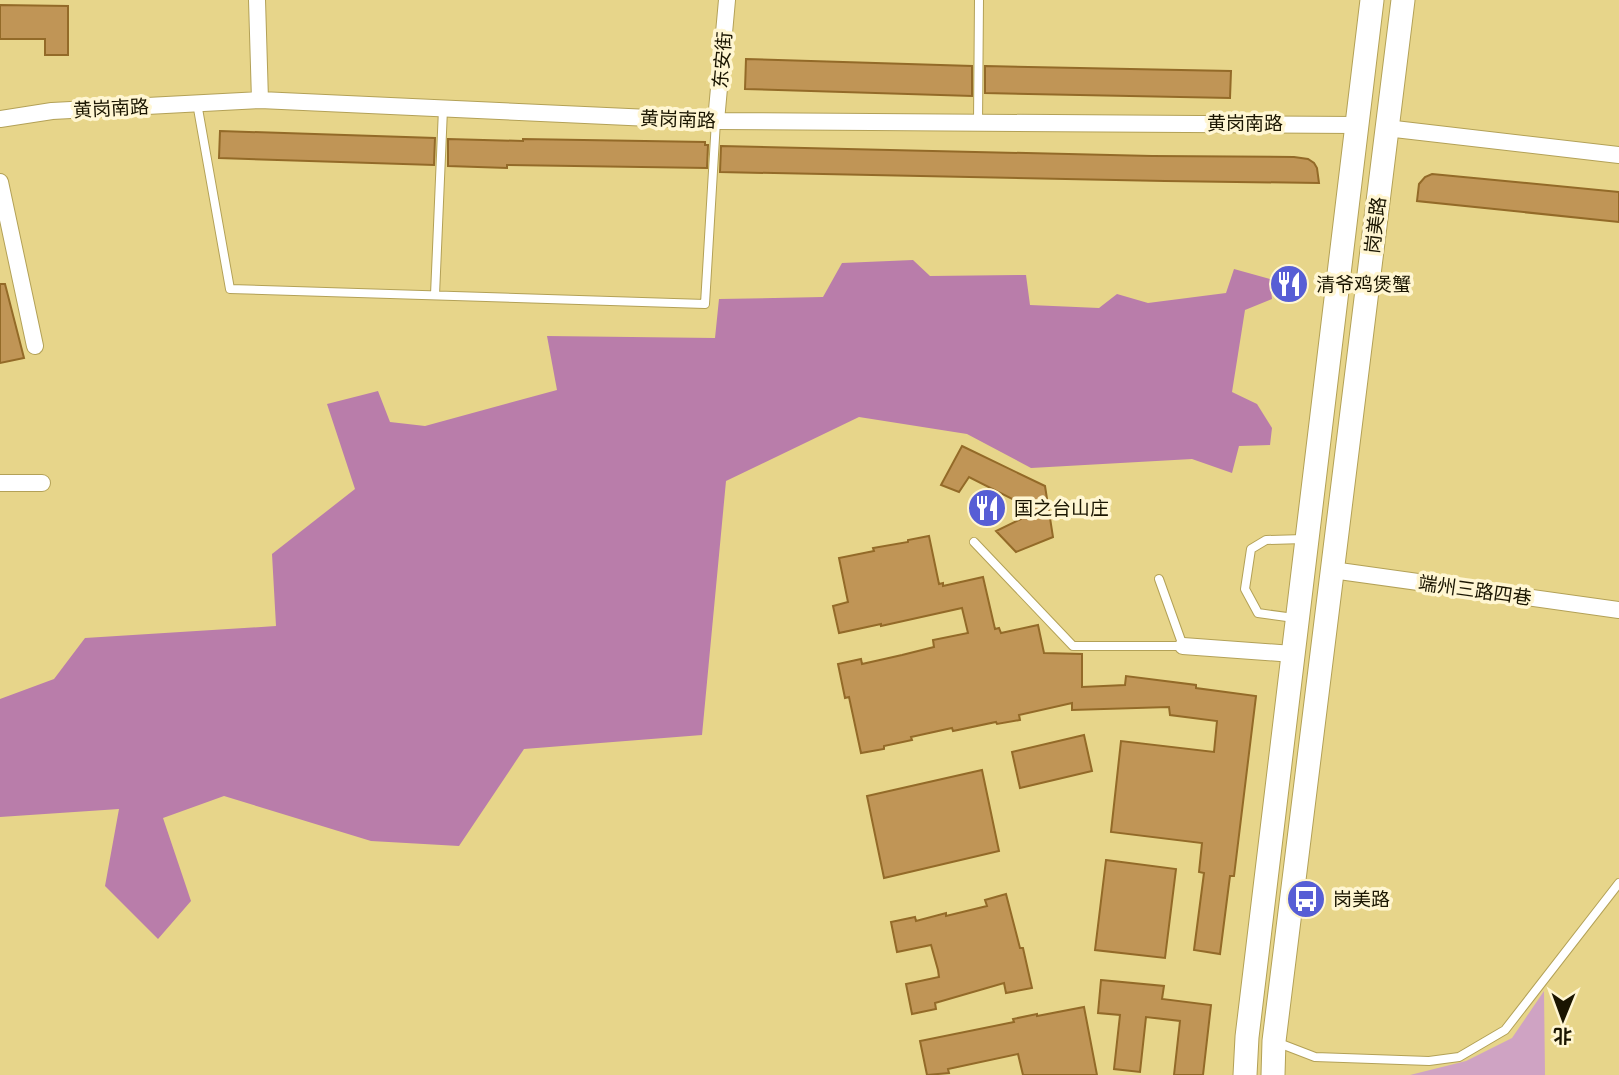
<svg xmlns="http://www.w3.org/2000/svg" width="1619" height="1075" font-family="'IBM Plex Serif','Noto Sans SC',serif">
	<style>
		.green { fill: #cfa3c3 }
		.forest { fill: #b97daa }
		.building { fill: #c09556; stroke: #936a28; stroke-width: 2 }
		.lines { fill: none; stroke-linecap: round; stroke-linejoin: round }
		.lane-casing { stroke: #b3a157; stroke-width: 10 }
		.street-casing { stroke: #b3a157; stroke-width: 18 }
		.secondary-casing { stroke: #b3a157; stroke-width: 25 }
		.lane { stroke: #fff; stroke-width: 8 }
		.street { stroke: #fff; stroke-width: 16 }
		.secondary { stroke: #fff; stroke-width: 23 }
		.labels { text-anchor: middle; stroke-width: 7; stroke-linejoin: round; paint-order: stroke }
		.street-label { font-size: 19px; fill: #1a1501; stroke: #fff6d2 }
		.poi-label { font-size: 19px; fill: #1a1501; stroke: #fff6d2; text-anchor: start }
	</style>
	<rect width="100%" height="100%" fill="#e7d58a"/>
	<!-- green -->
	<path class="green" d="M1544 991 1545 1075H1410L1466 1061 1512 1038Z"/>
	<!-- forest -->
	<path class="forest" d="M913 260 930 276 1026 275 1030 305 1099 308 1117 294 1148 303 1226 293 1234 269 1270 279 1272 299 1245 310 1232 392 1257 404 1272 428 1270 445 1239 446 1232 473 1192 459 1031 468 967 434 859 417 726 481 702 735 524 749 459 846 371 841 224 796 163 818 191 901 158 939 105 886 119 809 0 817V699L54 679 85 638 276 626 272 554 355 489 327 404 378 391 390 422 425 426 557 390 547 336 715 338 719 299 823 297 842 263Z"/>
	<!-- building -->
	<path class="building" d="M0 5 68 6V55H45V39H0Z
		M746 59 972 66V96L745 89Z
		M985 66 1231 71 1230 98 985 93Z
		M220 131 435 138 434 165 219 158Z
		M448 139 523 141V139L705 142V145H708L707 168 507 165V168L448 166Z
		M721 146 1152 156 1294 157 1308 159 1314 163 1317 168 1319 183 1165 181 720 172Z
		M1432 174 1619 192V222L1417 201 1419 184 1425 177Z
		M0 284H5L24 358 0 363Z
		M962 446 1045 486 1053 537 1016 552 996 531 1021 519 1020 503 969 477 959 492 941 485Z
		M929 536 939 584 943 583V586L983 577 995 629 999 628 1001 633 1038 625 1044 653 1082 654V687L1125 685 1126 676 1196 685V688L1256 696 1234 876H1230L1220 954 1194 950 1204 873 1199 872 1202 843 1111 832 1121 741 1214 752 1217 721 1170 715 1169 707 1072 710V703L1019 715 1020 720 997 724 996 722 953 731 952 728 911 737 912 740 884 746V749L861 753 849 697 845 698 838 664 861 659 862 664 902 655 934 647 933 640 968 633 962 608 881 626V624L839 633 833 606 848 602 839 558 874 551 873 548 908 542V540Z
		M1084 735 1092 771 1020 788 1012 752Z
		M982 770 999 851 884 878 867 796Z
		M1106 860 1176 869 1165 958 1095 950Z
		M1006 894 1020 948H1023L1032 988 1006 993 1004 983 935 1003 936 1009 912 1014 906 984 939 977 938 970 931 945 897 952 891 922 915 917 916 921 946 913V916L987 906 985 900Z
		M1101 980 1164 986 1162 999 1211 1005 1203 1075H1174L1180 1021 1146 1017 1140 1072 1114 1069 1120 1015 1098 1013Z
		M1084 1007 1097 1075H1023L1018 1054 948 1069 949 1073 927 1075 920 1041 1014 1022 1013 1019 1037 1014V1016Z"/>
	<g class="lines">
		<defs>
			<path id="lane" d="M197 103 230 289 705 304 716 121
				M978 122 979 0
				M435 295 443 109
				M974 542 1073 646H1183L1159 579
				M1294 618 1258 613 1245 589 1251 549 1266 540 1304 539
				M1276 1042 1315 1057 1429 1061 1459 1057 1505 1030 1619 883"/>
			<path id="street" d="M257 0 260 100
				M0 119 52 111 260 100 716 121 1356 125
				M716 121 727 0
				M1386 128 1619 155
				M0 182 35 346
				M0 483H42
				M1332 570 1619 610
				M1183 646 1293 654"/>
			<path id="secondary" d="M1245 1075 1247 1037 1372 0
				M1273 1075 1274 1041 1403 0"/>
		</defs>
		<!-- lane casing -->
		<use href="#lane" class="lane-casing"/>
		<!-- street casing -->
		<use href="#street" class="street-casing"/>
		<!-- secondary casing -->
		<use href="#secondary" class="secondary-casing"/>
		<!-- lane -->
		<use href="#lane" class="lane"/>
		<!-- street -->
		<use href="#street" class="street"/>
		<!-- secondary -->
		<use href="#secondary" class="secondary"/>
	</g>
	<!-- icons -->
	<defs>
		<symbol id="restaurant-disc" viewBox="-11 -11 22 22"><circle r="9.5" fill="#575ed5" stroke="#fff6d2"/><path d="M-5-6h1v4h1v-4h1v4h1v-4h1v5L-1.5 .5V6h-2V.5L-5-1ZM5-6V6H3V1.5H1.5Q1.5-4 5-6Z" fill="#fff"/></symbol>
		<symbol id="bus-disc" viewBox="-11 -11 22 22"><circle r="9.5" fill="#575ed5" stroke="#fff6d2"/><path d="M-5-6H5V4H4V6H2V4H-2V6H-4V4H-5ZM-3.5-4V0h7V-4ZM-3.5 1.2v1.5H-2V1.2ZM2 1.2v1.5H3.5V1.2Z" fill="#fff"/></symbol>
	</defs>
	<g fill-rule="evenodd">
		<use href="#restaurant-disc" x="1267" y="262" width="44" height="44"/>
		<use href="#restaurant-disc" x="965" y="486" width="44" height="44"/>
		<use href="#bus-disc" x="1284" y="877" width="44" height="44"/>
	</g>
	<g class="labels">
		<!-- street labels -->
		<g class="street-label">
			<text transform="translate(722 60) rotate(-85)" y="7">东安街</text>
			<text transform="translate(111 108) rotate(-3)" y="7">黄岗南路</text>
			<text transform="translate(678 119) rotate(2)" y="7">黄岗南路</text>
			<text x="1245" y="130">黄岗南路</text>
			<text transform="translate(1375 225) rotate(-83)" y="7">岗美路</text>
			<text transform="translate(1475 590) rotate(8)" y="7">端州三路四巷</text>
		</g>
		<!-- poi labels -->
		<g class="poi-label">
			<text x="1316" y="291">清爷鸡煲蟹</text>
			<text x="1014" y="515">国之台山庄</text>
			<text x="1333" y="906">岗美路</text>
		</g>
	</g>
	<!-- north arrow -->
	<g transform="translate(1563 1019) rotate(181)" stroke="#fff6d2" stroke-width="5" paint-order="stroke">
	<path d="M0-5L12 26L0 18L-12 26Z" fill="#1a1501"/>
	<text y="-10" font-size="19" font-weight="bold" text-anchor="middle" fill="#1a1501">北</text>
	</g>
</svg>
